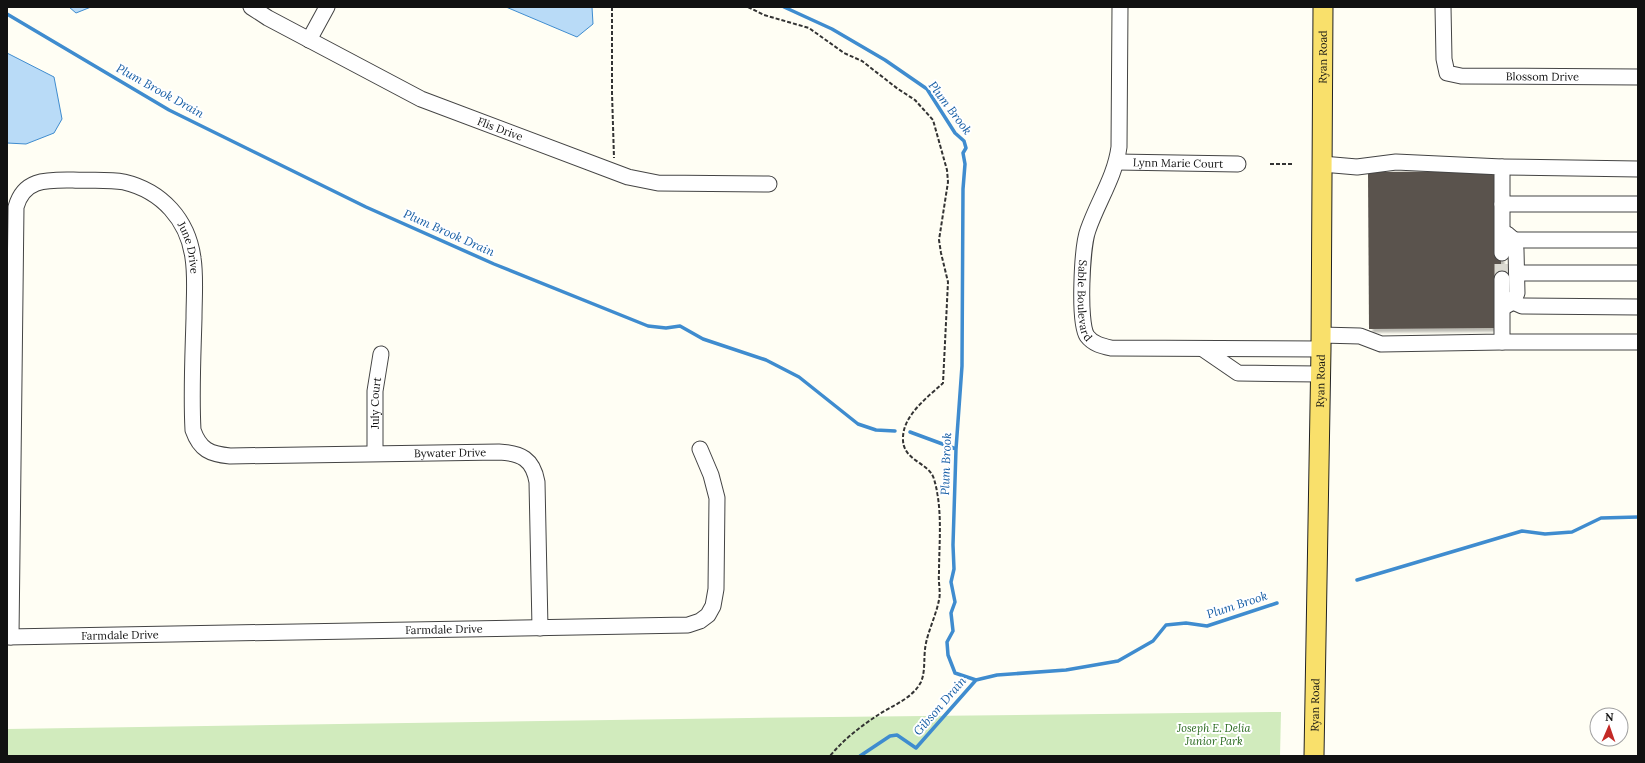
<svg xmlns="http://www.w3.org/2000/svg" width="1645" height="763" font-family="Lora,serif">
	<style>
		.green { fill: #d1ebbd }
		.water { fill: #b9dbf7; stroke: #3f8ccf }
		.lines { fill: none; stroke-linecap: round; stroke-linejoin: round }
		.stream { stroke: #3f8ccf; stroke-width: 3.5 }
		.building { fill: #5a534d; filter: url(#shadow) }
		.minor-tunnel { stroke: #dbdad2; stroke-width: 15; stroke-dasharray: 15 8; stroke-linecap: butt }
		.minor-casing { stroke: #444; stroke-width: 17 }
		.major-casing { stroke: #222; stroke-width: 21 }
		.path { stroke: #333; stroke-width: 2; stroke-dasharray: 4 2; stroke-linecap: butt }
		.minor { stroke: #fff; stroke-width: 15 }
		.major { stroke: #f9e06b; stroke-width: 19 }
		.labels { text-anchor: middle; stroke-width: 4; stroke-linejoin: round; paint-order: stroke }
		.street-label { font-size: 11px; fill: #111; stroke: #fff }
		.park-label { font-size: 11px; font-style: italic; fill: #2a6a1f; stroke: #fff }
		.water-label { font-size: 12px; font-style: italic; fill: #175ea5; stroke: #fff }
	</style>
	<defs>
		<filter id="shadow"><feDropShadow dx="3.5" dy="3.5" stdDeviation="1" flood-color="#0004"/></filter>
	</defs>
	<rect width="100%" height="100%" fill="#fffef4"/>
	<!-- green -->
	<path class="green" d="M1281 712 1280 756H7V729L748 718Z"/>
	<!-- water -->
	<path class="water" d="M69 7H91L76 13Z
		M506 7H592L593 24 577 37Z
		M7 53 54 77 62 119 54 133 26 144 7 143Z"/>
	<g class="lines">
		<!-- stream -->
		<path class="stream" d="M784 7 832 29 885 60 927 89 955 133 964 141 966 148 963 153 965 164 963 189 962 366 956 449 953 545 954 569 951 582 955 602 951 613 953 631 947 642 948 655 955 673 976 680 997 675 1066 670 1118 661 1153 641 1166 625 1186 623 1207 626 1277 603
			M7 14 169 110 366 207 494 264 648 326 666 328 680 326 703 339 766 360 799 377 858 424 876 430 895 431
			M910 432 956 449
			M1357 580 1522 531 1545 534 1572 532 1601 518 1638 517
			M860 756 890 736 897 735 916 748 976 680"/>
	</g>
	<!-- building -->
	<path class="building" d="M1501 171V328L1369 329 1368 172Z"/>
	<g class="lines">
		<!-- minor-tunnel -->
		<path class="minor-tunnel" d="M1502 279V253"/>
		<defs>
			<g id="minor">
				<path id="s1" d="M251 7 268 18 421 99 628 177 658 183 769 184"/>
				<path id="s2" d="M1120 7 1119 147C1115 177 1098 201 1088 230 1082 246 1078 322 1087 336 1093 344 1102 346 1111 348L1321 349"/>
				<path id="s3" d="M1443 7 1444 59 1447 73 1461 76 1638 77"/>
				<path d="M309 40 327 7"/>
				<path id="s4" d="M1117 162 1238 164"/>
				<path d="M1322 164 1357 167 1396 162 1502 167V253"/>
				<path d="M1502 167 1638 169"/>
				<path d="M1502 204H1638"/>
				<path d="M1514 240H1638"/>
				<path d="M1517 273H1638"/>
				<path d="M1513 302 1522 306 1638 307"/>
				<path d="M1504 307 1513 302 1517 293 1516 250 1514 240 1507 234"/>
				<path d="M1321 335 1360 336 1381 344 1502 342V279"/>
				<path d="M1502 342H1638"/>
				<path d="M1203 349 1238 373 1320 374"/>
				<path id="s5" d="M375 453V391L381 354"/>
				<path id="s6" d="M7 637 688 625 700 621 708 615 713 606 716 589 717 498 711 475 700 449"/>
				<path id="s7" d="M11 637 16 207C24 178 48 180 73 180 89 181 108 179 124 182 162 191 188 220 193 258 196 277 194 298 194 318 193 355 191 393 193 430 200 450 210 454 230 456L499 452C521 453 533 459 537 482L540 628"/>
			</g>
			<g id="major">
				<path id="s8" d="M1314 756 1321 349 1323 7"/>
			</g>
		</defs>
		<!-- minor casing -->
		<use href="#minor" class="minor-casing"/>
		<!-- major casing -->
		<use href="#major" class="major-casing"/>
		<!-- path -->
		<path class="path" d="M612 7V93L614 158
			M748 7 764 15 809 28 844 53 862 61 898 89 915 100 933 120 947 170 948 182 939 240 941 253 948 282 943 383C928 397 903 415 903 438 902 461 929 462 934 479 943 509 939 543 939 573 938 582 941 592 939 600 936 615 929 629 926 643 923 657 926 670 921 682 912 699 893 705 878 715 861 726 843 740 830 756
			M1270 164H1292"/>
		<!-- minor -->
		<use href="#minor" class="minor"/>
		<!-- major -->
		<use href="#major" class="major"/>
	</g>
	<g class="labels">
		<!-- street labels -->
		<g class="street-label">
			<text dy="4" stroke="none"><textPath href="#s8" startOffset="699">Ryan Road</textPath></text>
			<text dy="4" stroke="none"><textPath href="#s3" startOffset="162">Blossom Drive</textPath></text>
			<text dy="4" stroke="none"><textPath href="#s1" startOffset="278">Flis Drive</textPath></text>
			<text dy="4" stroke="none"><textPath href="#s4" startOffset="61">Lynn Marie Court</textPath></text>
			<text dy="4" stroke="none"><textPath href="#s7" startOffset="649">June Drive</textPath></text>
			<text dy="4" stroke="none"><textPath href="#s2" startOffset="300">Sable Boulevard</textPath></text>
			<text dy="4" stroke="none"><textPath href="#s8" startOffset="375">Ryan Road</textPath></text>
			<text dy="4" stroke="none"><textPath href="#s5" startOffset="50">July Court</textPath></text>
			<text dy="4" stroke="none"><textPath href="#s7" startOffset="1101">Bywater Drive</textPath></text>
			<text dy="4" stroke="none"><textPath href="#s6" startOffset="437">Farmdale Drive</textPath></text>
			<text dy="4" stroke="none"><textPath href="#s6" startOffset="113">Farmdale Drive</textPath></text>
			<text dy="4" stroke="none"><textPath href="#s8" startOffset="51">Ryan Road</textPath></text>
		</g>
		<!-- park labels -->
		<g class="park-label">
			<text x="1214" y="732">Joseph E. Delia<tspan x="1214" dy="13">Junior Park</tspan></text>
		</g>
		<!-- water labels -->
		<g class="water-label">
			<text transform="translate(160 91) rotate(29)" y="4">Plum Brook Drain</text>
			<text transform="translate(950 108) rotate(53)" y="4">Plum Brook</text>
			<text transform="translate(449 233) rotate(24)" y="4">Plum Brook Drain</text>
			<text transform="translate(946 464) rotate(-88)" y="4">Plum Brook</text>
			<text transform="translate(1237 605) rotate(-18)" y="4">Plum Brook</text>
			<text transform="translate(940 706) rotate(-49)" y="4">Gibson Drain</text>
		</g>
	</g>
	<!-- border -->
	<rect width="1645" height="763" fill="none" stroke="#111111" stroke-width="16"/>
	<!-- north arrow -->
	<g transform="translate(1609 727) rotate(2)"><circle r="19" fill="#ffffff" stroke="#a0a0a0"/>
	<path d="M0-3L7 15L0 10L-7 15Z" fill="#c32926"/>
	<text y="-6" font-size="11" font-weight="bold" text-anchor="middle" fill="#111111">N</text>
	</g>
</svg>
